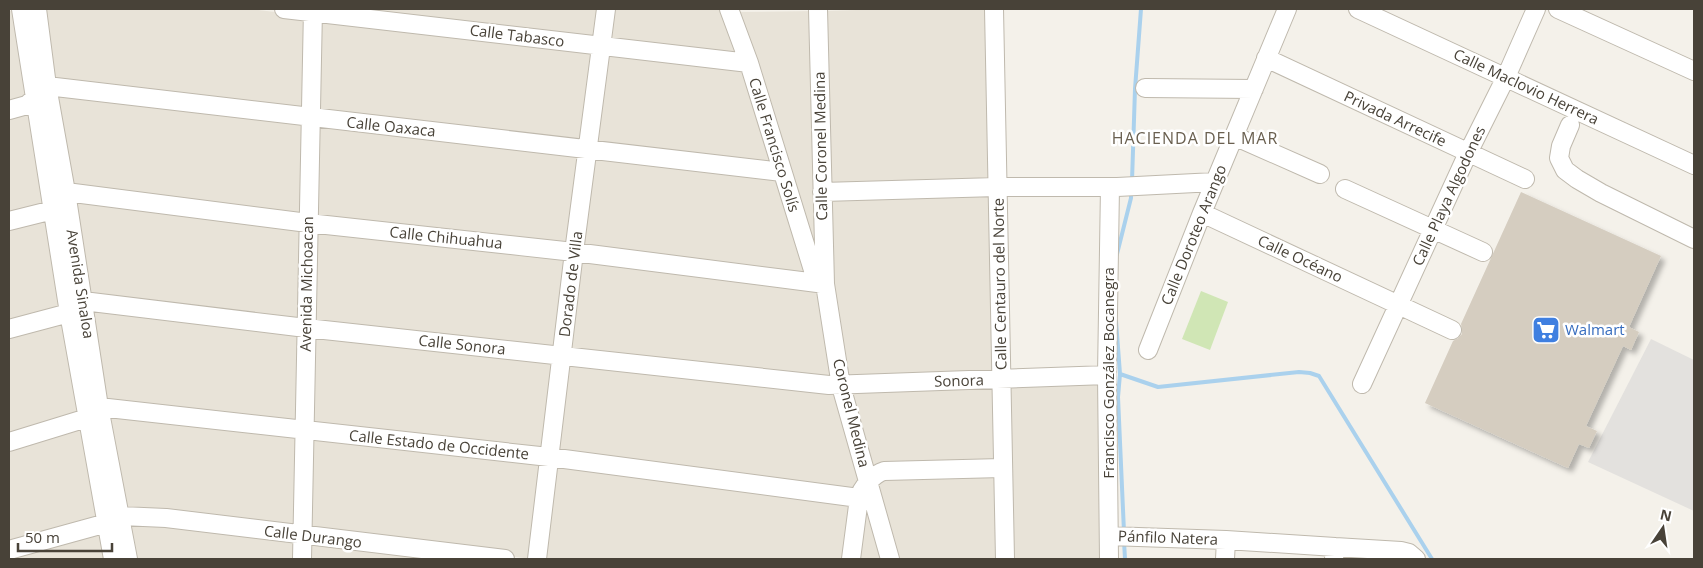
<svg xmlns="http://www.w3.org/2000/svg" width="1703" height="568" font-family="'Open Sans',sans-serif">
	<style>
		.residential { fill: #e8e3d8 }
		.pitch { fill: #d0e6b5 }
		.parking { fill: #e3e1de }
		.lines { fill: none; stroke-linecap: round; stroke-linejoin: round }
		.stream { stroke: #aad1ed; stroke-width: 4 }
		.building { fill: #d5cdc0; filter: url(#shadow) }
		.minor-casing { stroke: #bfb9ad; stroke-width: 20 }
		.minor { stroke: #fff; stroke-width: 18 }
		.labels { text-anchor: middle; stroke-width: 5; stroke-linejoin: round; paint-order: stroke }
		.street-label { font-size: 15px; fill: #484238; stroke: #fff }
		.shop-label { font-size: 15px; fill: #366cbe; stroke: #fff; text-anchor: start }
		.neighbourhood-label { font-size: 16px; letter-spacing: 1px; fill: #6a6050; stroke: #fff }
	</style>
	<defs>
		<filter id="shadow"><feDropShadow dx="4.5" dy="4.5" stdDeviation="2.5" flood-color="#0004"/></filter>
	</defs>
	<rect width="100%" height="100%" fill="#f4f1ea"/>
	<!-- residential -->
	<path class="residential" d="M44 9H250L309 16 306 112 54 82Z
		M325 9H602L598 41Z
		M611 9H724L742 58 606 41Z
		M889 9H990L993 183 826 188 823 11Z
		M14 10 28 99 9 106V11Z
		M814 11 821 280 736 12Z
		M317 17 597 49 585 144 314 114Z
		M605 50 746 66 777 167 593 145Z
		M55 91 306 121 304 218 73 189Z
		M30 109 46 207 9 216V115Z
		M314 122 584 153 571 248 313 219Z
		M592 154 779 176 811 278 579 249Z
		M993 192 998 376 845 382 830 284 826 196Z
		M74 198 304 226 301 322 90 298Z
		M47 216 62 310 9 325V225Z
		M313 227 570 256 558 351 310 323Z
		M578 257 822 288 836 382 567 351Z
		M91 306 301 331V425L105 404Z
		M63 318 80 416 9 438V334Z
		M310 332 557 359 546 453 310 426Z
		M565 360 838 390 864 482 856 491 554 454Z
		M1103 379 1105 559H1009L1006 384Z
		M998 384V464L873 472 847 390Z
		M107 412 301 433 298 531 127 512Z
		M81 424 99 521 9 545V447Z
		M310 434 545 461 533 559 307 531Z
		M553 462 854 501 846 559H541Z
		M998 472 1000 559H894L873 485 879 478Z
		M863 496 886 559H855Z
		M129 521 298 539V559H135Z
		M101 529 106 559H9V554Z
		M307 540 469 559H306Z"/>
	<!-- pitch -->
	<path class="pitch" d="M1201 291 1228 302 1210 350 1182 339Z"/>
	<!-- parking -->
	<path class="parking" d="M1651 339 1694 360V511L1588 462Z"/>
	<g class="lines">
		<!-- stream -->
		<path class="stream" d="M1132 181 1135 89 1141 9
			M1117 254 1131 198V191
			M1116 321 1120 374 1158 387 1299 372 1310 373 1319 376 1432 559
			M1120 374 1118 397 1124 532
			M1124 541 1125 559"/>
	</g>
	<!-- building -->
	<path class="building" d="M1521 192 1661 256 1629 327 1639 332 1631 350 1623 346 1586 426 1597 431 1589 448 1579 444 1568 468 1425 403 1453 341 1458 338 1462 334V329L1461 324Z"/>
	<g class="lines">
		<defs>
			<path id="minor" d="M21 9 69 313 113 559
				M37 9 47 86 66 192 99 407 128 559
				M284 9 749 63
				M729 9 749 63 817 283
				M818 9 825 284 841 386 890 559
				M994 9 1005 559
				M1358 9 1694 165
				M1558 9 1694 71
				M1266 58 1525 179
				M1145 88 1254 89
				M9 110 27 105 47 86 782 172
				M1570 125 1561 146 1559 158 1565 170 1577 179 1601 193 1694 239
				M1234 136 1320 174
				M1345 189 1483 252
				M66 192 308 223 574 252 825 284
				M822 192 997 187H1117L1215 182
				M1202 213 1452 330
				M9 221 53 210
				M83 301 306 328 829 385 1107 375
				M9 329 69 313
				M1148 350 1202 213 1287 9
				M1362 384 1468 153 1506 77 1536 9
				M9 442 87 418 99 407 549 457 859 498C861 488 874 474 884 471L1002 468
				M121 516 166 518 505 559
				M1109 536 1226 540 1335 547 1334 559
				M1335 547 1401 551 1409 553 1416 559
				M9 550 107 523
				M302 559 313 9
				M537 559 574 252 606 9
				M851 559 859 498
				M1109 559 1107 375 1110 187
				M1225 559 1226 540"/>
		</defs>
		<!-- minor casing -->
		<use href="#minor" class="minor-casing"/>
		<!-- minor -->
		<use href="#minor" class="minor"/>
	</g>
	<!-- icons -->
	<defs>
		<symbol id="supermarket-square" viewBox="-11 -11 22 22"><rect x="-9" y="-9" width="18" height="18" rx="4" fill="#3f7fe0" stroke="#fff"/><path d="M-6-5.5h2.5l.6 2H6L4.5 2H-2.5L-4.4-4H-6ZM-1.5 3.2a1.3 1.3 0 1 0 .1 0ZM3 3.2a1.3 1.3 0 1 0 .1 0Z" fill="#fff"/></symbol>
	</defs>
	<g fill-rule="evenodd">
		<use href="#supermarket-square" x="1530" y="314" width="32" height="32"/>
	</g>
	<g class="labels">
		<!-- street labels -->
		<g class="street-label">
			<text transform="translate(517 36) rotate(7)" y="5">Calle Tabasco</text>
			<text transform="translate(1526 87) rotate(25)" y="5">Calle Maclovio Herrera</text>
			<text transform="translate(1395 119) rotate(25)" y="5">Privada Arrecife</text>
			<text transform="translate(391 127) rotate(6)" y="5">Calle Oaxaca</text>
			<text transform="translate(774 145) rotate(73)" y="5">Calle Francisco Solís</text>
			<text transform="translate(821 146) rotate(-91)" y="5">Calle Coronel Medina</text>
			<text transform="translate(1449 196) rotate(-65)" y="5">Calle Playa Algodones</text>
			<text transform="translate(1194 235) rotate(-68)" y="5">Calle Doroteo Arango</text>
			<text transform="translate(446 238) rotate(6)" y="5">Calle Chihuahua</text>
			<text transform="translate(1300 259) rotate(25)" y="5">Calle Océano</text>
			<text transform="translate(80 284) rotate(81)" y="5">Avenida Sinaloa</text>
			<text transform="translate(307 284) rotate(-89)" y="5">Avenida Michoacan</text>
			<text transform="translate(571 284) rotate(-83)" y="5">Dorado de Villa</text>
			<text transform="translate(1000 284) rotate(-91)" y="5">Calle Centauro del Norte</text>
			<text transform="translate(462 345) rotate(6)" y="5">Calle Sonora</text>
			<text transform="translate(1109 373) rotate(-90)" y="5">Francisco González Bocanegra</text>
			<text transform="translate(959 381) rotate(-2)" y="5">Sonora</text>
			<text transform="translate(851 413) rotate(76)" y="5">Coronel Medina</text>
			<text transform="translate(439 445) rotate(6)" y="5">Calle Estado de Occidente</text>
			<text transform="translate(313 537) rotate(7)" y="5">Calle Durango</text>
			<text transform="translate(1168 538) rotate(2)" y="5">Pánfilo Natera</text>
		</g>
		<!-- shop labels -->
		<g class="shop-label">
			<text x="1565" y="335">Walmart</text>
		</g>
		<!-- neighbourhood labels -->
		<g class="neighbourhood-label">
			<text x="1195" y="144">HACIENDA DEL MAR</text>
		</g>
	</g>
	<!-- border -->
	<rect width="1703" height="568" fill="none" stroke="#484238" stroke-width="20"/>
	<!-- north arrow -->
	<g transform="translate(1663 528) rotate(13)" stroke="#ffffff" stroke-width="4" paint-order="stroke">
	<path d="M0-4L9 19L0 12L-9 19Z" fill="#484238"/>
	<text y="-8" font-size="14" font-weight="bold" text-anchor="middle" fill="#484238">N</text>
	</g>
	<!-- scale -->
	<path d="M18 543v8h94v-8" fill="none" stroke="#484238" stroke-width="2.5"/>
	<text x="25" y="543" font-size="15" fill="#484238" stroke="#ffffff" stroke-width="4" paint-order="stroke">50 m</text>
</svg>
